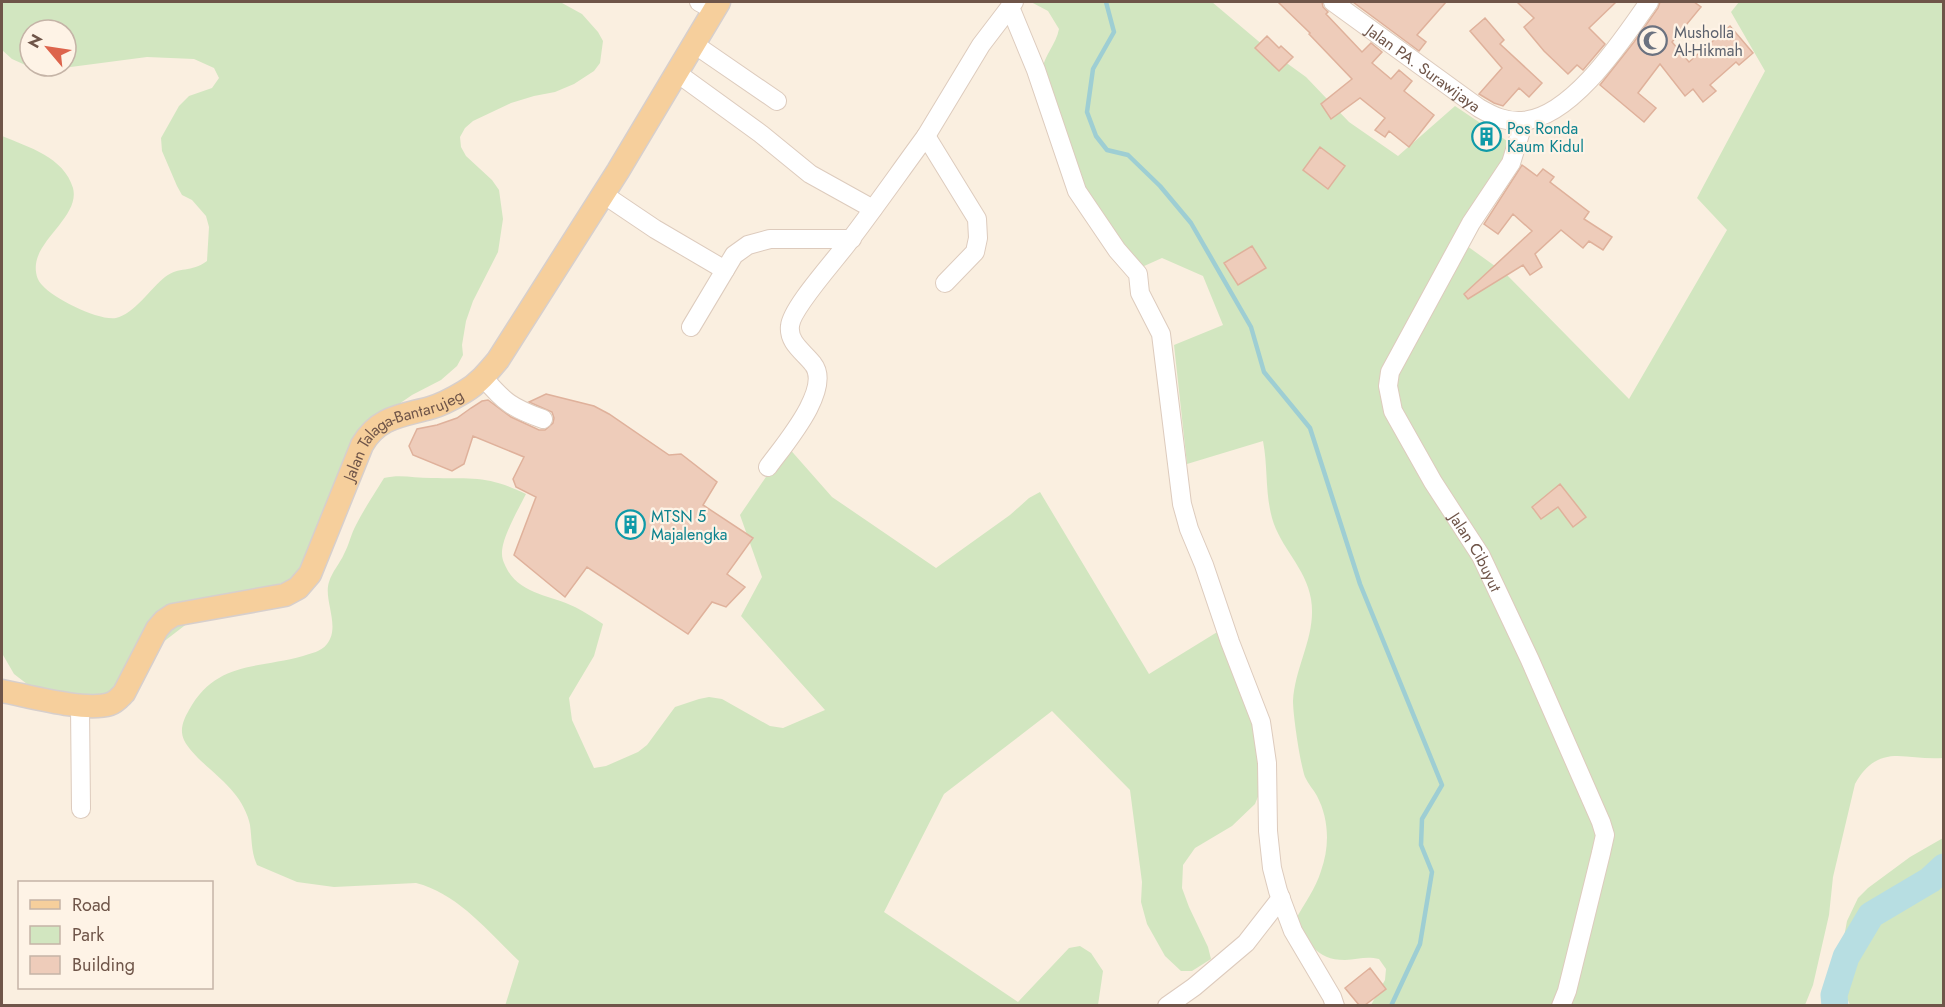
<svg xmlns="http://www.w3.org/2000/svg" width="1945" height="1007" font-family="Jost,sans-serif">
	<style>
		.green { fill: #d2e6c0; fill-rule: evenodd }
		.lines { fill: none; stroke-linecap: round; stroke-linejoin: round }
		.stream { stroke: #9eced3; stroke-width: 4.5 }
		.river { stroke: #b7dee2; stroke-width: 27 }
		.building { fill: #eeccba; stroke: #dfb19b; stroke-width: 1.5 }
		.minor-casing { stroke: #ddcbbd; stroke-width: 20 }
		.major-casing { stroke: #d7cfcc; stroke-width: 25 }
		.minor { stroke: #fff; stroke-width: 18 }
		.major { stroke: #f6cf9c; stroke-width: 22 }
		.labels { text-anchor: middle; stroke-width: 4.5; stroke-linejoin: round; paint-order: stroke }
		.worship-label { font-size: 16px; fill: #5b616d; stroke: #fef3e6; text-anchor: start }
		.street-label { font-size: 16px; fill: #6f5549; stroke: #fef3e6 }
		.culture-label { font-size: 16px; fill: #0d838f; stroke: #fef3e6; text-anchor: start }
	</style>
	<rect width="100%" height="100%" fill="#faefe0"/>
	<!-- green -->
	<path class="green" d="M2 2 562 3 582 14 598 32 603 41 600 63 594 71 574 84 555 92 534 96 511 103 473 121 465 128 460 137 461 147 466 156 492 180 499 190 503 219 498 252 473 301 466 321 462 345 463 355 457 366 441 380 412 395 376 420 314 559 290 580 201 613 158 646 103 703 40 694 14 674 3 655 2 136C28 147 64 157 73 188 80 215 39 238 36 264 35 272 37 280 42 285 54 299 99 321 116 318 134 314 151 288 165 277 179 266 191 273 207 261L209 227 206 216 192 200 182 195 177 186 162 151 161 138 179 106 189 96 212 88 219 78 214 68 194 59 147 57 63 68H32L12 59 2 50ZM30 30H66V66H30Z
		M1031 2H1212L1270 51 1306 77 1349 122 1398 156 1455 106 1516 147 1456 238 1506 274 1629 399 1727 230 1697 198 1765 71 1731 12 1739 2H1943V758C1906 761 1879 741 1855 784L1833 877 1829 915 1813 985 1805 1005H1371L1385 980 1386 969 1379 959C1367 956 1358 959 1345 960 1315 960 1309 942 1296 919 1304 904 1316 888 1321 871 1330 846 1329 819 1317 796 1314 790 1308 784 1305 777 1300 763 1293 715 1293 701 1295 665 1317 635 1311 599 1306 568 1280 547 1272 518 1265 492 1268 467 1263 441L1187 464 1174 345 1223 325 1203 276 1162 258 1133 271 1090 202 1042 71C1044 55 1056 45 1059 29L1048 11Z
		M787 446 832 497 936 568 1010 515 1029 498 1040 492 1149 674 1227 626 1270 767 1255 804 1232 826 1195 848 1183 865 1182 888 1189 907 1208 947 1211 959 1192 971H1181L1165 956 1147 924 1141 902 1142 882 1130 790 1052 711 944 794 884 912 1018 1002 1069 948 1080 946 1091 953 1103 971 1098 1005 505 1006 519 961C488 932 459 894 416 883L334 887 297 882 257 865C251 852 252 839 250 825 248 814 241 801 234 793 221 776 192 757 184 740 179 729 184 719 189 710 216 661 257 669 303 656 311 653 321 652 327 644 341 626 323 600 329 582 332 572 340 563 344 554 349 545 351 534 356 525 364 509 375 493 384 478 400 474 414 478 431 478 472 479 487 475 526 494 519 508 501 539 502 554 502 560 505 565 508 571 523 595 551 595 575 607 585 612 594 618 603 624L594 656 569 698 572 720 594 768 606 766 638 752 647 745 675 707 699 699 709 697 722 699 770 726 783 728 825 710 741 616 762 577 740 515Z
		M1943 838V1005H1850L1837 974 1847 921 1858 898 1868 888 1910 857Z"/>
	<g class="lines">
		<!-- stream -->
		<path class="stream" d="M1106 2 1114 32 1093 69 1087 112 1096 136 1107 150 1128 155 1160 186 1191 223 1251 327 1264 372 1310 428 1360 584 1442 785 1422 819 1421 845 1432 872 1420 944 1391 1006"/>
		<!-- river -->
		<path class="river" d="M1835 1006 1834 995 1846 957 1871 915 1930 880 1944 867"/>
	</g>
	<!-- building -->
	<path class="building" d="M1278 2H1322L1323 7 1328 12 1326 14 1362 52 1371 43 1382 52 1372 63 1391 79 1399 70 1412 81 1404 91 1434 115 1409 147 1389 131 1385 137 1375 130 1385 118 1360 98 1331 119 1321 104 1352 79 1309 34 1310 33Z
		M1353 2H1446L1417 35 1426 42 1419 51Z
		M1517 2H1616L1589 28 1605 44 1583 70 1577 65 1568 74 1544 51 1524 27 1534 18Z
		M1660 2H1694L1701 7 1672 42 1689 62 1730 26 1753 53 1739 65 1736 62 1710 85 1716 91 1703 102 1693 89 1685 96 1660 64 1638 93 1656 108 1644 122 1600 85 1634 42 1658 8Z
		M1485 18 1504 40 1500 44 1542 83 1529 97 1519 88 1503 106 1494 103 1479 94 1502 68 1470 31Z
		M1267 36 1279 48 1281 46 1293 57 1279 71 1255 48Z
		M1320 147 1345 166 1328 189 1303 170Z
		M1522 165 1537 176 1543 169 1554 177 1550 182 1589 212 1584 219 1612 237 1603 250 1589 241 1583 248 1561 230 1535 254 1542 267 1530 275 1523 265 1468 299 1464 294 1532 231 1513 214 1498 234 1484 224Z
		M1252 246 1266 268 1238 285 1224 263Z
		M546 394 594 406 609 414 669 455 681 454 717 482 703 505 753 538 727 574 745 587 726 607 712 602 688 634 587 567 565 597 514 555 536 497 516 487 513 479 524 457 473 436 464 464 452 471 413 455 409 446 417 429 437 425 457 418 471 408 482 401 488 400 511 417 539 430H545L553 423 554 418 552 412 529 402Z
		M1560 484 1586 517 1573 527 1558 507 1541 519 1532 507Z
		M1370 968 1386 989 1365 1005H1359L1345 988Z"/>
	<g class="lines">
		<defs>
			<g id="minor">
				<path d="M699 2 714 10"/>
				<path d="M1014 2 1010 7 1036 70 1077 191 1117 250 1138 274 1140 293 1161 334 1182 504 1189 529 1204 565 1230 642 1261 722 1267 763 1268 831 1272 868 1278 891 1293 931 1332 997 1335 1006"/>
				<path id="s1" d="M1333 2 1479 108C1493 116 1505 122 1522 121 1572 118 1623 39 1649 2"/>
				<path d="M694 44 777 101"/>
				<path d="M677 73 761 134 810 174 873 209"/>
				<path id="s2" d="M1524 121 1511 163 1471 223 1390 372 1388 386 1393 411 1433 482 1481 556 1530 660 1601 822 1605 835 1601 853 1567 991 1561 1006"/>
				<path d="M926 136 981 45 1010 7"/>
				<path d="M603 194 655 229 725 270"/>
				<path d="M691 327 734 255 748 245 770 239H852"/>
				<path d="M483 377C504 402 512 408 543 419"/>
				<path d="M768 467C783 446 833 389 813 364 804 352 788 343 790 326 791 308 838 257 850 240 876 206 901 170 926 136L977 219 978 238 975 252 945 283"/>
				<path d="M80 706 81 809"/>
				<path d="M1167 1006 1194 987 1246 943 1281 898"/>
			</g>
			<g id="major">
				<path id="s3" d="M2 691C29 696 85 712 110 704 116 702 120 697 124 693L157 629 164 621 173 615 285 595 298 588 310 574 362 445C378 417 401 416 430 408 441 405 454 398 464 392 478 384 488 372 498 360L618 171 719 2"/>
			</g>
		</defs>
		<!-- minor casing -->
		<use href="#minor" class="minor-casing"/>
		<!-- major casing -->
		<use href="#major" class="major-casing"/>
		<!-- minor -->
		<use href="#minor" class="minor"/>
		<!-- major -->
		<use href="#major" class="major"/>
	</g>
	<!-- icons -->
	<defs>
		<symbol id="mosque-ring" viewBox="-11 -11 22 22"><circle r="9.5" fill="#fef3e6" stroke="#6b7280" stroke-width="1.5"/><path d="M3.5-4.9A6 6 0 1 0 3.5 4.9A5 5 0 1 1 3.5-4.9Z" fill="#6b7280"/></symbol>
		<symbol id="building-ring" viewBox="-11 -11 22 22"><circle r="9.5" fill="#fef3e6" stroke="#0f9aa8" stroke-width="1.5"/><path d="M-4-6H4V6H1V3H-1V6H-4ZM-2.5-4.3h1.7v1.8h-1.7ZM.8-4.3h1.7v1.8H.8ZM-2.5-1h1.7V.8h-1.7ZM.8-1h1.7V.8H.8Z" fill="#0f9aa8"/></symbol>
	</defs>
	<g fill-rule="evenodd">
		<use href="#mosque-ring" x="1636" y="24" width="33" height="33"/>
		<use href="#building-ring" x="1470" y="120" width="33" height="33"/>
		<use href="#building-ring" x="614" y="508" width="33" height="33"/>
	</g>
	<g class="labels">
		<!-- worship labels -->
		<g class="worship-label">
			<text x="1674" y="38">Musholla<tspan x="1674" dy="18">Al-Hikmah</tspan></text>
		</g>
		<!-- street labels -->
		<g class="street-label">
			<text dy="6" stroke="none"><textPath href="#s1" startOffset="112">Jalan PA. Surawijaya</textPath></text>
			<text dy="6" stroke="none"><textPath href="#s3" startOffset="546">Jalan Talaga-Bantarujeg</textPath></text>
			<text dy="6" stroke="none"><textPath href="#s2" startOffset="489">Jalan Cibuyut</textPath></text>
		</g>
		<!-- culture labels -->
		<g class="culture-label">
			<text x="1507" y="134">Pos Ronda<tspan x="1507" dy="18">Kaum Kidul</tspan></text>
			<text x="651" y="522">MTSN 5<tspan x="651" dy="18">Majalengka</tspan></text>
		</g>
	</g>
	<!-- border -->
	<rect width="1945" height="1007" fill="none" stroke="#6f5549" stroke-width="6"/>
	<!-- legend -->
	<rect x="18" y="881" width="195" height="108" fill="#fef3e6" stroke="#c5b4a7" stroke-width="1.5"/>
	<rect x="30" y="900" width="30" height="9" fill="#f6cf9c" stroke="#c5b4a7" stroke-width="1.5"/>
	<text x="72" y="911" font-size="18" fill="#6f5549">Road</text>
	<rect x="30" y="926" width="30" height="18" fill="#d2e6c0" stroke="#c5b4a7" stroke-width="1.5"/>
	<text x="72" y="941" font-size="18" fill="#6f5549">Park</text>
	<rect x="30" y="956" width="30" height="18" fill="#eeccba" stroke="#c5b4a7" stroke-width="1.5"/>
	<text x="72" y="971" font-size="18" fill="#6f5549">Building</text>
	<!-- north arrow -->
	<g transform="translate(48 48) rotate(299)"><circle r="28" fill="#fef3e6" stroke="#c5b4a7" stroke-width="1.5"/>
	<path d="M0-4.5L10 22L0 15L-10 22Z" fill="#dd644c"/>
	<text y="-9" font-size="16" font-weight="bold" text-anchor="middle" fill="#6f5549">N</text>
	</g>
</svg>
